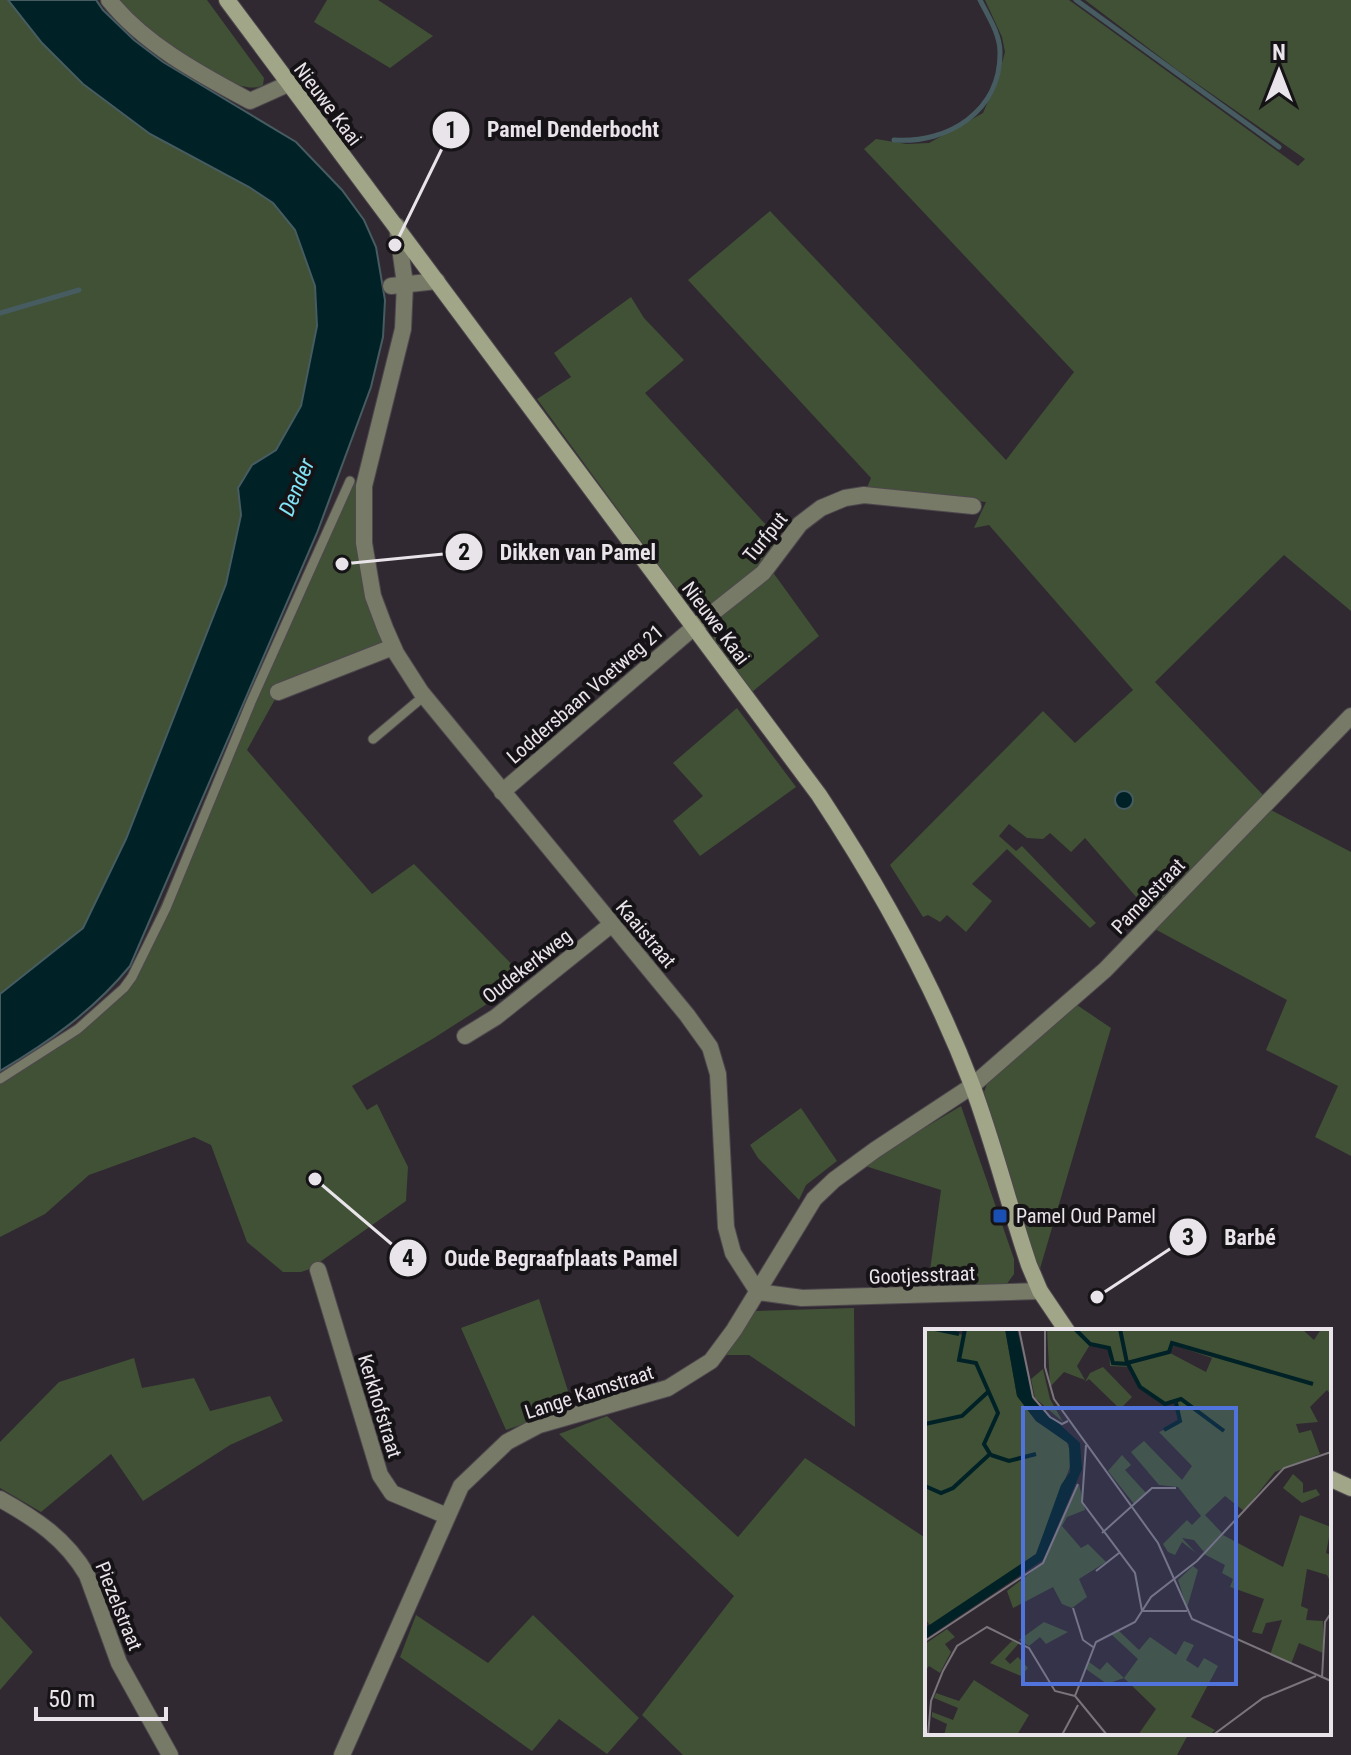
<svg xmlns="http://www.w3.org/2000/svg" width="1351" height="1755" font-family="'Roboto Condensed',sans-serif">
	<style>
		.green { fill: #405136 }
		.water { fill: #002227; stroke: #465c61; stroke-width: 2 }
		.lines { fill: none; stroke-linecap: round; stroke-linejoin: round }
		.stream { stroke: #465c61; stroke-width: 5 }
		.service-casing { stroke: #4e474e; stroke-width: 11 }
		.minor-casing { stroke: #4e474e; stroke-width: 18 }
		.secondary-casing { stroke: #4e474e; stroke-width: 18 }
		.service { stroke: #767a66; stroke-width: 9 }
		.minor { stroke: #767a66; stroke-width: 16 }
		.secondary { stroke: #a0a687; stroke-width: 16 }
		.transit-dot { fill: #1a4fb4; stroke: #161317; stroke-width: 3 }
		.labels { text-anchor: middle; stroke-width: 8; stroke-linejoin: round; paint-order: stroke }
		.street-label { font-size: 20px; fill: #e9e4e9; stroke: #161317 }
		.poi-label { font-size: 20px; fill: #e9e4e9; stroke: #161317; text-anchor: start }
		.water-label { font-size: 22px; font-style: italic; fill: #80e4f5; stroke: #161317 }
		.inset-river { fill: none; stroke: #002227; stroke-width: 4 }
		.inset-road { fill: none; stroke: #7a747b; stroke-width: 2 }
		.view { fill: #5074dc; fill-opacity: 0.15; stroke: #5074dc; stroke-width: 4 }
		.inset-edge { fill: none; stroke: #e9e4e9; stroke-width: 4 }
		.leader { fill: none; stroke: #e9e4e9; stroke-width: 3 }
		.callout-dot { fill: #e9e4e9; stroke: #161317; stroke-width: 3 }
		.mark-label { font-size: 24px; text-anchor: middle; font-weight: bold; fill: #111 }
		.callout-label { font-size: 22px; text-anchor: middle; font-weight: bold; fill: #e9e4e9; stroke: #161317; stroke-width: 8; stroke-linejoin: round; paint-order: stroke }
	</style>
	<rect width="100%" height="100%" fill="#302931"/>
	<!-- green -->
	<path class="green" d="M0 0H8L42 43 83 84 273 203 295 230 315 286 317 326 301 405 276 450 252 465 238 488 241 515 226 584 126 839 83 928 0 994Z
		M119 0H207L264 78 263 85C236 103 138 22 119 0Z
		M327 0H378L433 36 390 68 314 22Z
		M985 0H1069L1298 166 1305 159 1176 69 1085 0H1351V611L1284 555 1155 682 1264 796 1150 913 1085 838 1071 852 1050 833 1043 839 1027 838 1009 824 999 836 1016 851 1022 846 1096 923 1090 928 1007 849 972 884 992 901 966 932 947 915 940 922 928 915 923 917 890 865 1043 711 1075 743 1133 690 989 525 974 528 986 502 866 490 871 478 688 280 770 211 1006 460 1074 372 864 149 876 139 907 144 929 143 983 113 998 78 1005 52 1002 37Z
		M631 297 644 318 684 360 645 393 779 539C761 563 723 611 693 610L684 600 537 399 571 377 554 353Z
		M353 482 358 484 360 571 372 617 393 647 279 692 247 750 372 894 414 864 526 979 434 1038 352 1086 367 1110 377 1104 408 1167 406 1201 310 1269 301 1272H283L247 1242 211 1145 194 1137 89 1175 45 1214 0 1237V1084L124 988 251 702Z
		M772 571 819 636 752 692 714 640 712 631 719 618Z
		M737 708 796 787 700 856 673 821 703 796 673 763Z
		M1269 809 1351 852V1156L1315 1137 1338 1086 1266 1050 1287 1000 1151 927Z
		M1077 1005 1111 1028 1039 1272 984 1092 987 1084Z
		M961 1106 1014 1259V1274L1006 1285H928L941 1190 862 1165Z
		M801 1108 837 1161 806 1185 799 1200 758 1158 750 1145Z
		M539 1299 573 1407 506 1430 461 1328Z
		M854 1308 855 1427 749 1355H726L755 1311Z
		M134 1358 142 1388 194 1378 210 1411 270 1396 283 1421 230 1445 143 1501 111 1454 41 1512 0 1488V1442L59 1382Z
		M607 1416 738 1537 805 1458 927 1539V1733H1189L1177 1755H683L642 1715 734 1596 559 1434Z
		M416 1615 488 1663 533 1615 639 1718 607 1754 559 1719 532 1751 400 1657Z
		M0 1616 33 1652 0 1690Z"/>
	<!-- water -->
	<path class="water" d="M8 0H96L103 10 134 40 163 62 296 142 342 190 364 220 376 247 385 300 383 337 371 387 317 533 130 966C94 1010 49 1042 0 1071V994L83 928 126 839 226 584 241 515 238 488 252 465 276 450 301 406 317 326 315 286 295 230 273 203 249 187 150 134 83 84 42 43Z
		M1115 800a9 9 0 1 1 18 0a9 9 0 1 1-18 0Z"/>
	<g class="lines">
		<!-- stream -->
		<path class="stream" d="M1076 0 1279 147
			M894 140C948 144 1001 111 1000 52 1000 34 988 16 980 0
			M0 313 79 290"/>
		<defs>
			<path id="service" d="M373 739 424 696
				M0 1079 78 1029 124 988 132 977 166 908 251 702 350 481"/>
			<path id="minor" d="M109 0C145 45 200 74 250 101L288 84
				M397 226 405 284 403 329 364 486V543L373 596 385 628 396 653 421 692 687 1015 710 1047 718 1074 726 1227 733 1253 758 1292
				M391 286 437 281
				M278 692 393 647
				M502 792 686 634 763 573 800 524 821 508 845 498 864 495 973 506
				M465 1036 496 1017 612 924
				M318 1270 380 1475 392 1493 447 1516
				M758 1292 802 1298 1040 1291
				M0 1499C36 1519 66 1539 87 1575L119 1663 170 1755
				M342 1755 461 1486 507 1442 539 1425 668 1388 711 1361 734 1330 814 1199 834 1180 875 1150 972 1086 1105 970 1351 716"/>
			<path id="secondary" d="M227 0 819 795C879 886 933 983 972 1085 994 1144 1009 1206 1029 1265L1040 1291 1067 1331
				M1329 1478 1351 1488"/>
		</defs>
		<!-- service casing -->
		<use href="#service" class="service-casing"/>
		<!-- minor casing -->
		<use href="#minor" class="minor-casing"/>
		<!-- secondary casing -->
		<use href="#secondary" class="secondary-casing"/>
		<!-- service -->
		<use href="#service" class="service"/>
		<!-- minor -->
		<use href="#minor" class="minor"/>
		<!-- secondary -->
		<use href="#secondary" class="secondary"/>
	</g>
	<!-- markers -->
	<rect class="transit-dot" x="992" y="1208" width="16" height="16" rx="4"/>
	<g class="labels">
		<!-- street labels -->
		<g class="street-label">
			<text transform="translate(328 104) rotate(53)" y="7">Nieuwe Kaai</text>
			<text transform="translate(765 537) rotate(-51)" y="7">Turfput</text>
			<text transform="translate(716 623) rotate(53)" y="7">Nieuwe Kaai</text>
			<text transform="translate(585 694) rotate(-41)" y="7">Loddersbaan Voetweg 21</text>
			<text transform="translate(1148 896) rotate(-46)" y="7">Pamelstraat</text>
			<text transform="translate(646 934) rotate(50)" y="7">Kaaistraat</text>
			<text transform="translate(527 966) rotate(-38)" y="7">Oudekerkweg</text>
			<text transform="translate(922 1275) rotate(-2)" y="7">Gootjesstraat</text>
			<text transform="translate(589 1392) rotate(-18)" y="7">Lange Kamstraat</text>
			<text transform="translate(380 1406) rotate(73)" y="7">Kerkhofstraat</text>
			<text transform="translate(119 1606) rotate(68)" y="7">Piezelstraat</text>
		</g>
		<!-- poi labels -->
		<g class="poi-label">
			<text x="1016" y="1223">Pamel Oud Pamel</text>
		</g>
		<!-- water labels -->
		<g class="water-label">
			<text transform="translate(296 487) rotate(-68)" y="8">Dender</text>
		</g>
	</g>
	<!-- overview -->
	<g transform="translate(925 1329)">
		<rect width="406" height="406" fill="#302931"/>
		<path d="M0 0 39 6 40 0H80L92 67 111 92 141 111 148 130 111 225 5 296 0 290ZM122 0H377L389 11 396 0H406V66L402 61 385 78 393 93 371 95 374 104 386 101 395 125 350 143 319 182 300 167 280 186 297 204 279 223 269 211 257 209 271 224 257 213 250 226 243 223 238 215 262 191 267 196 276 187 253 158 234 156 206 123 219 112 257 151 267 137 234 103 254 95 253 70 283 90 255 69 241 74 215 58 205 38 185 37 184 19 166 14 152 37 160 51 139 43 125 58ZM249 16 287 29 281 43 245 24ZM178 38 207 68 195 80 164 50 160 53 165 44ZM118 40 125 70 138 93 110 69 106 50ZM197 126 206 136 200 141 221 164 209 175 183 142ZM368 145 378 154V164L391 160 395 166 377 174 358 159ZM154 155 160 181 142 188 137 197 156 219 163 215 181 233 154 250 162 268 147 279 137 275 128 258 88 279 82 262 118 234ZM375 186 406 198 401 224 406 226V254L402 246 382 240 376 277 383 280 381 291 398 292V324L374 314 366 335 345 326 357 291 341 294 337 305 327 303 339 270 305 258 308 250 297 244 300 236 279 225 298 206 358 238ZM268 237 273 241 262 279 253 251ZM119 293 143 303 121 315 115 308 104 317 94 311ZM22 300 30 308 20 315 26 323 15 344 4 337 0 342V315ZM194 302 214 321 225 308 251 326 259 312 269 316 261 331 273 339 279 329 293 337 266 388 290 401 285 406H213L231 380 199 349 182 355 161 340 164 333 175 341 182 333 199 349 213 330 186 305ZM87 312 94 314 80 330 85 335 93 328 103 339 96 347 65 334ZM49 351 104 386 92 406H19L22 395 7 388V383L28 391 33 379 9 369 11 364 34 372Z" fill="#405136" fill-rule="evenodd"/>
		<path d="M80 0H92L108 71 155 114 157 140 118 231 0 310V299L111 225 136 156 145 143 144 115 111 92 92 67Z" fill="#002227"/>
		<path class="inset-river" d="M10 0 34 5M150 0 165 15 184 19 188 34 203 35 215 58 240 75 256 70 299 102M195 0 202 34M202 34 244 23 247 14 388 55M0 95 37 87 64 62M239 101 255 92 251 74M66 126 84 132 111 125M0 157 16 164 28 159 65 125 59 115 73 84 51 34 34 31 40 0"/>
		<path class="inset-road" d="M94 0 108 68 125 88 137 95 143 92M120 0V38L129 70 233 214 267 290 406 352M161 116 157 173 210 244 217 282M177 204 227 159H251M171 242 194 224M148 279 158 311 168 318M217 282H262M0 312 118 234 153 155M397 349 400 293 406 284M3 406 6 372 18 342 32 317 62 298 104 319 130 362 150 367M137 406 153 376M182 406 150 367 171 313 210 293 226 268 272 232 359 139 406 123M288 406 338 369 391 347"/>
		<path class="view" d="M98 79H311V355H98Z"/>
		<rect width="406" height="406" class="inset-edge"/>
	</g>
	<!-- callouts -->
	<path class="leader" d="M395 245L451 130M342 564L464 552M1097 1297L1188 1237M315 1179L408 1258"/>
	<g class="callout-dot">
		<circle cx="395" cy="245" r="8"/>
		<circle cx="342" cy="564" r="8"/>
		<circle cx="1097" cy="1297" r="8"/>
		<circle cx="315" cy="1179" r="8"/>
		<circle cx="451" cy="130" r="20"/>
		<circle cx="464" cy="552" r="20"/>
		<circle cx="1188" cy="1237" r="20"/>
		<circle cx="408" cy="1258" r="20"/>
	</g>
	<g class="mark-label">
		<text x="451" y="138">1</text>
		<text x="464" y="560">2</text>
		<text x="1188" y="1245">3</text>
		<text x="408" y="1266">4</text>
	</g>
	<g class="callout-label">
		<text x="573" y="137">Pamel Denderbocht</text>
		<text x="578" y="560">Dikken van Pamel</text>
		<text x="1250" y="1245">Barbé</text>
		<text x="561" y="1266">Oude Begraafplaats Pamel</text>
	</g>
	<!-- north arrow -->
	<g transform="translate(1279 72)" stroke="#161317" stroke-width="6" paint-order="stroke">
	<path d="M0-6L14 30L0 20L-14 30Z" fill="#e9e4e9"/>
	<text y="-12" font-size="22" font-weight="bold" text-anchor="middle" fill="#e9e4e9">N</text>
	</g>
	<!-- scale -->
	<path d="M36 1707v12h130v-12" fill="none" stroke="#e9e4e9" stroke-width="4"/>
	<text x="48" y="1707" font-size="24" fill="#e9e4e9" stroke="#161317" stroke-width="6" paint-order="stroke">50 m</text>
</svg>
